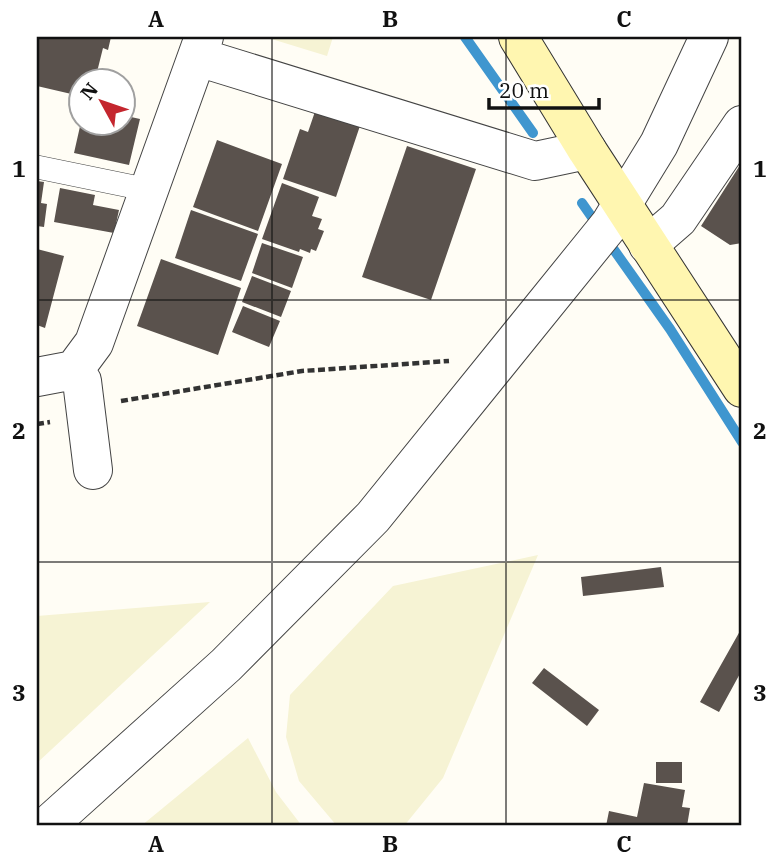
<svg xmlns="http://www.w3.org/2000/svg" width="779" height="863" font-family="'IBM Plex Serif',serif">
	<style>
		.farmland { fill: #f6f3d4 }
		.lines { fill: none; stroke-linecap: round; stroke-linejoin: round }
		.stream { stroke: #3f96cf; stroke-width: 10 }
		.building { fill: #5a524d }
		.lane-casing { stroke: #444; stroke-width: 24 }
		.street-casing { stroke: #444; stroke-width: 40 }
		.secondary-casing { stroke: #333; stroke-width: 40 }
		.path { stroke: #333; stroke-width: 4.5; stroke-dasharray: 7 3.5; stroke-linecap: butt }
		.lane { stroke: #fff; stroke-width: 23 }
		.street { stroke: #fff; stroke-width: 38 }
		.secondary { stroke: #fff6b0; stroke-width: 38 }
		.grid { fill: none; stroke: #111; stroke-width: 2; stroke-opacity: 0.55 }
		.neatline { fill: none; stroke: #111; stroke-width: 2.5 }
		.grid-label { font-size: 23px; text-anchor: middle; font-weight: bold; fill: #111 }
	</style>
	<rect width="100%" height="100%" fill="#fffdf5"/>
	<!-- farmland -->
	<path class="farmland" d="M265 37H333L327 56Z
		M538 555 443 778 404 826H337L299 781 286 737 290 695 393 586Z
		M210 602 37 763V616Z
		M248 738 276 792 302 826H141Z"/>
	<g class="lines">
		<!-- stream -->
		<path class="stream" d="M465 37 533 133
			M582 203 598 226
			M607 240 670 329 742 442"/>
	</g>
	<!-- building -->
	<path class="building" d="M37 37H111L108 50 103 48 95 80H80V96L37 86Z
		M320 97 365 111 336 197 283 179 300 129 308 132Z
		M122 115 140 119 129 165 74 153 81 122H122Z
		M217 140 282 164 258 231 193 207Z
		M407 146 476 169 431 300 362 277Z
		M742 162V243L730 245 701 226Z
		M37 181 44 182 41 203 47 204 44 227 37 226Z
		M282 183 319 197 312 216 322 219 318 229 324 231 316 251 311 249 310 253 300 249 299 252 262 239Z
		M60 188 95 195 93 205 119 210 114 233 54 222Z
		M191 210 258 234 241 281 175 258Z
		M262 243 303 257 292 288 252 273Z
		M37 249 64 256 45 328 37 325Z
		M161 259 241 288 218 355 137 326Z
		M252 276 291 291 281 317 242 302Z
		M243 306 280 321 269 347 232 332Z
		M661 567 664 587 583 596 581 577Z
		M740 631 742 632V670L719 712 700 702Z
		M544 668 599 710 587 726 532 683Z
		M656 762H682V783H656Z
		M644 783 685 790 682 807 690 808 687 826H606L609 811 637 817Z"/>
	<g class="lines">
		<defs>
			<path id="lane" d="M37 167 149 190"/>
			<path id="street" d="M198 57 535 161 587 150
				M648 245 678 219 742 125
				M74 370 82 381 93 470
				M37 377 74 370 94 343 204 37
				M47 826 226 665 373 517 610 224 659 144 709 37"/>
			<path id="secondary" d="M518 37 587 150 742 388"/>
		</defs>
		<!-- lane casing -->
		<use href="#lane" class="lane-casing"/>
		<!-- street casing -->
		<use href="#street" class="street-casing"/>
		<!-- secondary casing -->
		<use href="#secondary" class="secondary-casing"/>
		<!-- path -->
		<path class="path" d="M121 401 302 371 449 361
			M37 424 50 422"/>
		<!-- lane -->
		<use href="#lane" class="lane"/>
		<!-- street -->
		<use href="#street" class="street"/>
		<!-- secondary -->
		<use href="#secondary" class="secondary"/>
	</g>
	<!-- grid -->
	<path class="grid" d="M272 37V826M506 37V826M37 300H742M37 562H742"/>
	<!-- border -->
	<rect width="779" height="863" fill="none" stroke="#ffffff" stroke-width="77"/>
	<!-- north arrow -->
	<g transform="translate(102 102) rotate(310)"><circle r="33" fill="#ffffff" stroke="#a0a0a0" stroke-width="2"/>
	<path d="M0-5L12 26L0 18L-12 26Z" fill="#c4262e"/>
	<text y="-10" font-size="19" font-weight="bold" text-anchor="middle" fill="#111111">N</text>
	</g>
	<!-- scale -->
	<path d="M489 98v10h110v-10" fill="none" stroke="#111111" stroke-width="3.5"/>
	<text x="499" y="98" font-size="21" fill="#111111" stroke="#ffffff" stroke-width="5" paint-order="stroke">20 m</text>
	<rect x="38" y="38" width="702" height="786" class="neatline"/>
	<g class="grid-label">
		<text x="156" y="27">A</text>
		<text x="390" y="27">B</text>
		<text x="624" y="27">C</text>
		<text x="19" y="177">1</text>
		<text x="760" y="177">1</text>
		<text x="19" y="439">2</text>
		<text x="760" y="439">2</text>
		<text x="19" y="701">3</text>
		<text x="760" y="701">3</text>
		<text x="156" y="852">A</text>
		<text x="390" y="852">B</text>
		<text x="624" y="852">C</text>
	</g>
</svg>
